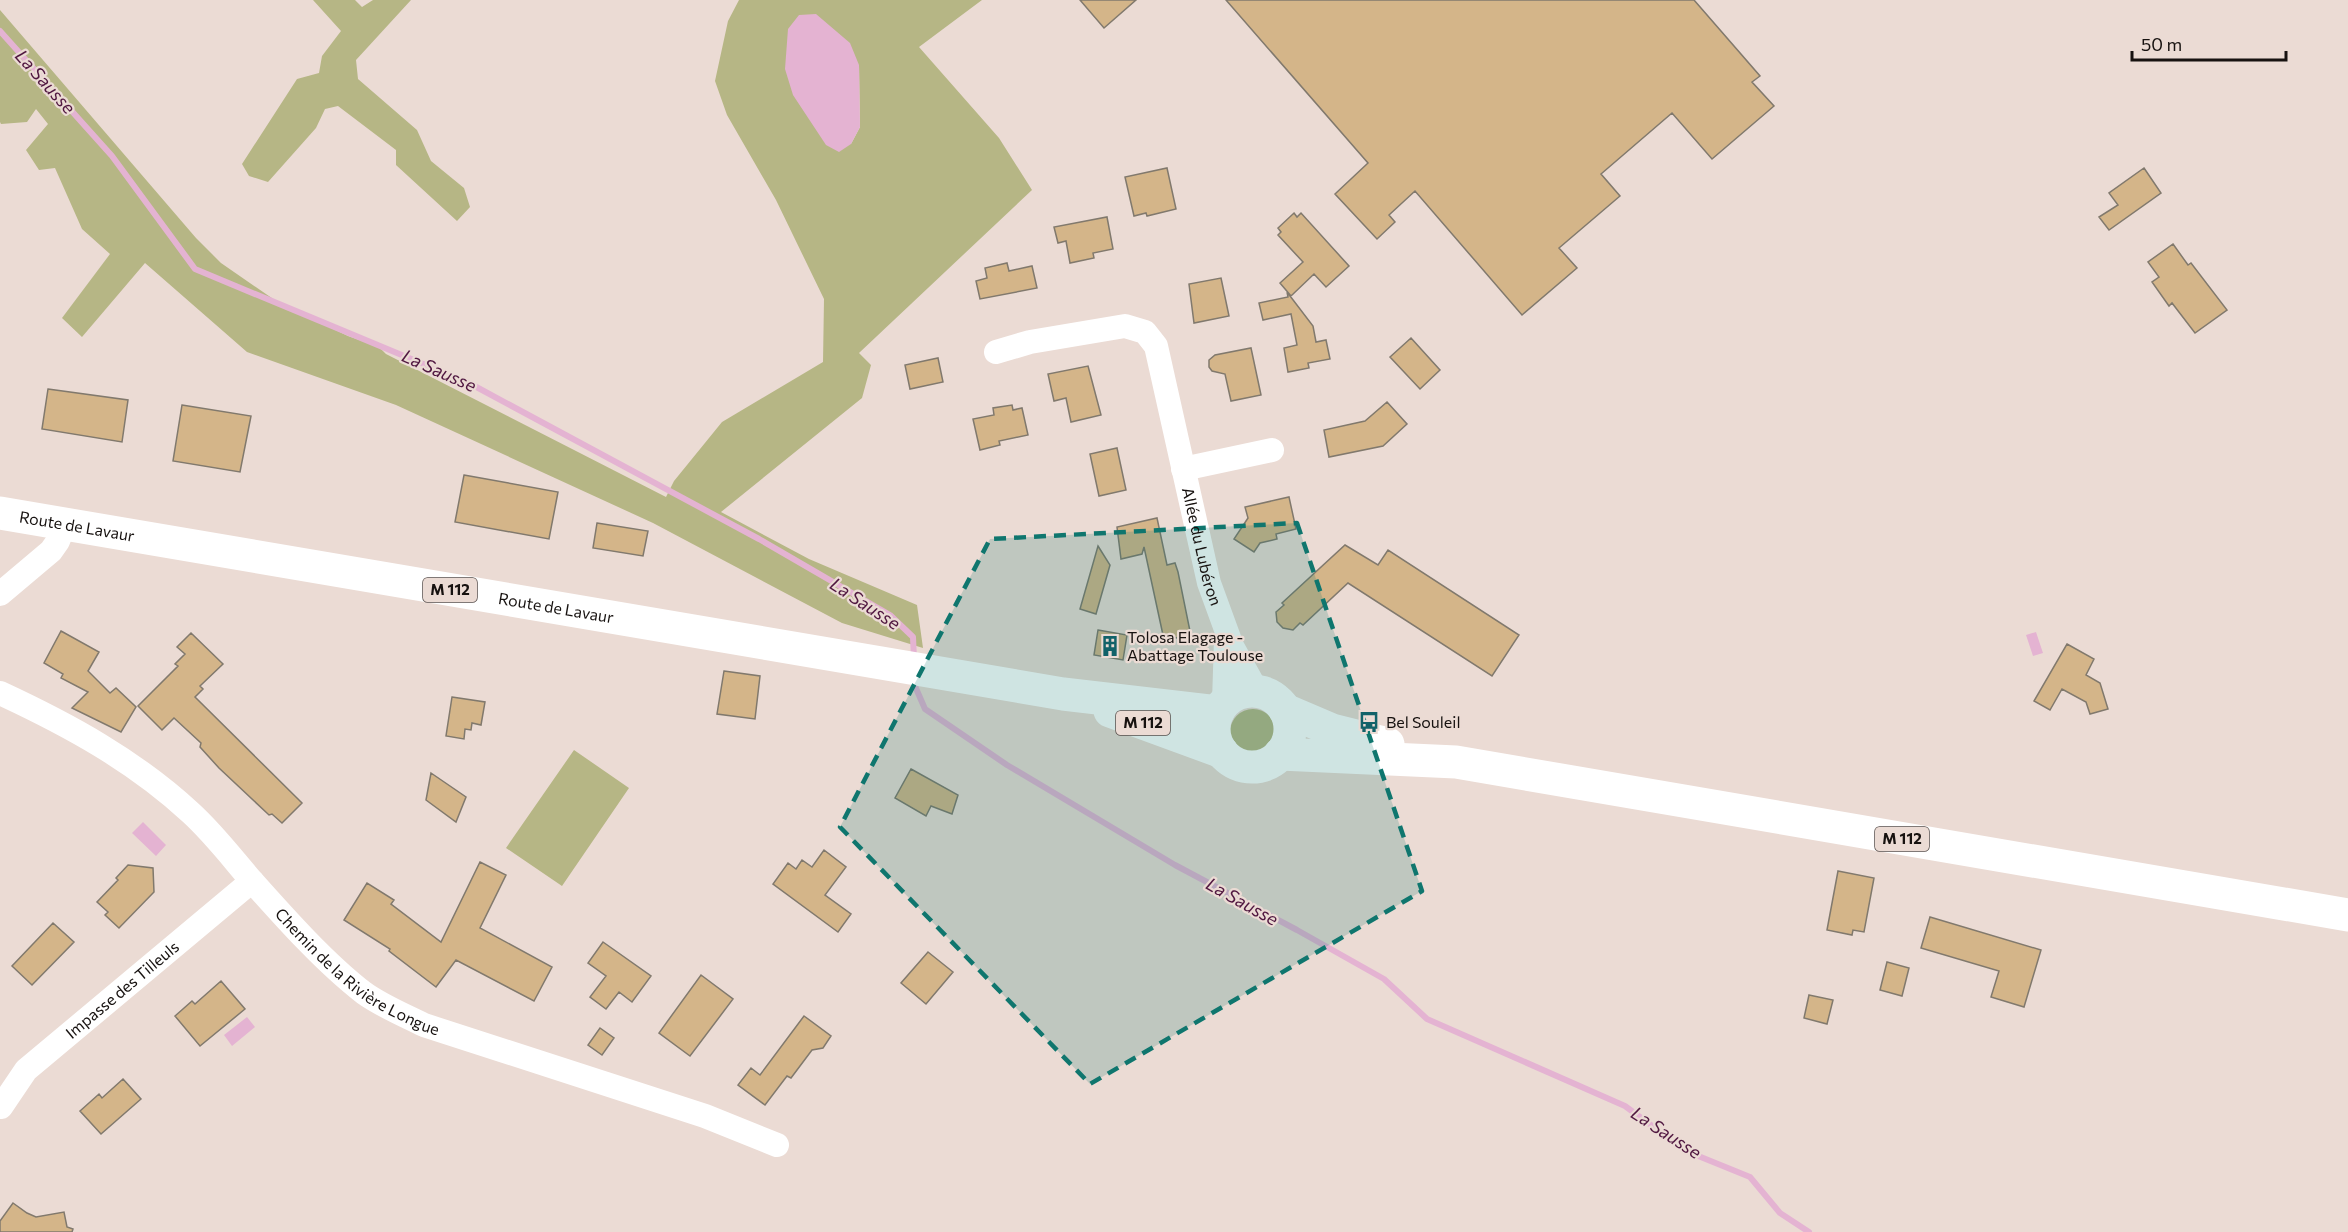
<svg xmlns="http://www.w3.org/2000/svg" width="2348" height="1232" font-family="Commissioner,sans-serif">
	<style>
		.green { fill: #b6b685; fill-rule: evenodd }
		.water { fill: #e4b3d2 }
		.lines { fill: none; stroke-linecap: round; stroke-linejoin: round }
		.stream { stroke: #e4b3d2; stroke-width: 6 }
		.building { fill: #d4b589; stroke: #81796d; stroke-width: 1.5 }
		.street { stroke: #fff; stroke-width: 24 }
		.primary { stroke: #fff; stroke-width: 33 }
		.marked { fill: #0f766e; fill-opacity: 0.2; stroke: #0f766e; stroke-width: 4.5; stroke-dasharray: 12 8; stroke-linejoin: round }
		.labels { text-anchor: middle; stroke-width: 4.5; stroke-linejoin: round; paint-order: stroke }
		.shield { fill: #ebdbd4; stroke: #574e4b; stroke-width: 1.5 }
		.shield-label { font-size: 15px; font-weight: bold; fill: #171210 }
		.street-label { font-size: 16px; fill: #171210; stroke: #ebdbd4 }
		.poi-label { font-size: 16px; fill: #171210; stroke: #ebdbd4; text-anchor: start }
		.water-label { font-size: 18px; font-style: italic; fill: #501740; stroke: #ebdbd4 }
	</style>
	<rect width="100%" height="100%" fill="#ebdbd4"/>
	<!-- green -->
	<path class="green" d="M313 0H355L362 7 373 0H411L356 60 358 79 417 130 431 161 464 188 470 207 457 221 396 165V150L338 106 325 109 316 128 268 182 249 176 242 164 297 79 319 73 322 56 341 31Z
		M739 0H982L919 47 999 138 1032 190 859 353 871 365 862 398 721 512 809 559 917 605 923 648 842 623 653 523 396 405 247 352 145 263 82 337 62 318 110 254 82 229 55 168 39 170 26 150 48 124 36 109 27 122 1 124 0 122V10L196 238 221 263 279 303 348 336 379 347 386 354 666 497 674 481 722 422 823 362 824 299 776 200 727 115 715 81 728 21ZM859 65 860 127 851 144Z
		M1230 732a23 23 0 1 1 46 0a23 23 0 1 1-46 0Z
		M574 750 629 788 562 886 506 848Z"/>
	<!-- water -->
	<path class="water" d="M816 14 850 43 859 65 860 127 851 144 839 152 826 145 793 95 785 69 788 29 799 15Z
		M2036 632 2043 653 2033 656 2026 635Z
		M143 822 166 845 156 856 132 833Z
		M247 1017 255 1027 232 1046 224 1035Z"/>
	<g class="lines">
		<!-- stream -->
		<path class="stream" d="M0 31 112 156 195 269 469 383 759 539 890 615 913 637 914 659
			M914 678 915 686 925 709 1007 765 1175 865 1297 930 1384 979 1427 1019 1625 1106 1686 1151 1750 1177 1780 1213 1809 1232"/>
	</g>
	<!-- building -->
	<path class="building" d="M1080 0H1136L1104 28Z
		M1226 0H1694L1760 76 1752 82 1774 106 1712 159 1672 113 1601 174 1620 196 1559 248 1577 268 1522 315 1415 191 1389 215 1395 222 1377 239 1335 194 1368 163Z
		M1167 168 1176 209 1147 216 1146 213 1134 216 1125 177Z
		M2144 168 2161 193 2109 230 2099 217 2118 205 2109 193Z
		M1294 213 1297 217 1301 213 1349 266 1326 287 1314 274 1291 296 1280 283 1303 262 1278 235 1281 232 1278 228Z
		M1107 217 1113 249 1093 253 1094 258 1070 263 1066 241 1058 243 1054 227Z
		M2173 244 2188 265 2191 263 2227 310 2195 333 2172 303 2169 306 2152 282 2159 277 2148 262Z
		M1007 263 1009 271 1032 266 1037 288 980 299 976 281 987 278 985 268Z
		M1221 278 1229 316 1194 323 1189 284Z
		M1287 292 1313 326 1316 342 1326 340 1330 359 1308 363 1309 368 1288 372 1284 348 1297 345 1291 314 1263 320 1259 303 1288 297Z
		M1411 338 1440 370 1420 389 1390 357Z
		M1251 348 1261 395 1231 401 1225 374 1212 371 1209 367V360L1215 355Z
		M938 358 943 382 910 389 905 365Z
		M1088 366 1101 415 1071 422 1066 398 1054 401 1048 374Z
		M48 389 128 400 122 442 42 429Z
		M1387 402 1407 424 1383 446 1329 457 1324 430 1365 421Z
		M182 405 251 416 240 472 173 461Z
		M1012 405 1013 410 1022 408 1028 435 999 441 1000 445 980 450 973 419 994 415 993 408Z
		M1117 448 1126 490 1099 496 1090 454Z
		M464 475 558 492 549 539 455 522Z
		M1289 497 1296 529 1276 534 1277 539 1260 543 1254 552 1234 539 1248 518 1245 507Z
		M1157 518 1167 565 1175 563 1178 572 1192 641 1163 635 1144 547 1142 554 1121 559 1117 527Z
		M597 523 648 531 643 556 593 548Z
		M1345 545 1378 565 1388 550 1519 635 1492 676 1348 583 1303 625 1300 623 1293 630 1283 628 1277 622 1276 612 1284 605 1282 603Z
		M1098 546 1110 565 1096 614 1080 609Z
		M1098 630 1127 635 1123 660 1094 655Z
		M61 631 99 652 88 671 110 693 116 688 136 707 121 732 72 708 88 692 61 678 63 674 44 663Z
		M191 633 223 664 200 686 203 689 195 697 302 803 282 823 272 814 269 815 219 768 200 747 201 743 174 718 162 730 138 706 178 666 175 664 185 654 177 647Z
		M2067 644 2094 659 2086 675 2100 683 2108 709 2090 714 2086 702 2062 689 2050 710 2034 701Z
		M724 671 760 676 755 719 717 714Z
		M452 697 485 702 481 725 472 723 471 730 465 729 464 739 446 736Z
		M911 769 958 795 952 814 931 806 926 816 895 798Z
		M431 773 466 797 456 822 426 800Z
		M824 850 846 867 825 895 851 914 838 932 773 884 788 863 796 869 802 860 812 867Z
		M480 862 506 875 480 928 552 967 534 1001 456 960 436 987 389 951 390 949 344 920 367 883 394 900 391 904 441 942Z
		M128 865 153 868 154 892 119 928 105 915 108 912 97 902 118 880 116 878Z
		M1838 871 1874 878 1864 932 1853 930 1852 935 1827 930Z
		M1930 917 2041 950 2024 1007 1991 997 1999 971 1921 948Z
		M53 923 74 942 32 985 12 966Z
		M603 942 651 976 632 1002 619 992 606 1009 590 997 606 976 588 963Z
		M928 952 953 972 926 1004 901 983Z
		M1887 962 1909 968 1902 996 1880 990Z
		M701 975 733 999 690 1056 659 1033Z
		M221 981 245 1009 200 1046 175 1016 192 1001 195 1004Z
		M1809 995 1833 1000 1827 1024 1804 1018Z
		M804 1016 831 1036 823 1048 812 1050 791 1078 787 1076 765 1105 738 1085 751 1068 760 1075Z
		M600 1028 614 1038 602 1055 588 1045Z
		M123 1079 141 1099 101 1134 80 1111 99 1094 102 1098Z
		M13 1203 27 1213 36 1217 64 1212 67 1227 73 1229 72 1232H0V1221Z"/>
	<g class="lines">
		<!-- street -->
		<g class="street">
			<path id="s1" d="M996 352 1030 342 1125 326 1145 332 1156 346 1209 583 1232 646 1257 691"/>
			<path d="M1183 469 1272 450"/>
			<path d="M0 594 51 551 58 541 65 524"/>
			<path id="s2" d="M0 693C69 725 135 761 191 813 214 834 232 858 252 881 285 918 325 963 364 993 382 1006 404 1015 424 1025L705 1116 777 1145"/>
			<path d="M1224 702 1226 638"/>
			<path id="s3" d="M1 1107 26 1070 252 881"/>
		</g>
		<!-- primary -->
		<g class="primary">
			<path id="s4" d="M0 513 1063 694 1218 712"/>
			<circle cx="1252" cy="729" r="38"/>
			<path d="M1285 710 1332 730 1388 744"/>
			<path d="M1110 711 1222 752"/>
			<path d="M1280 754 1456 762 2348 915"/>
		</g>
	</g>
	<!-- marked area -->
	<path class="marked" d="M1297 523 1422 891 1090 1084 840 827 990 539Z"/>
	<!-- icons -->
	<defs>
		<symbol id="building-bare" viewBox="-9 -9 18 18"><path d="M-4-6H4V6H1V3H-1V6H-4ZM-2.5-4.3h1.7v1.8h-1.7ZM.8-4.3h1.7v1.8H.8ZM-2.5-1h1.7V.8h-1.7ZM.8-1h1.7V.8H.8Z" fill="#126269" stroke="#ebdbd4" stroke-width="2.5" paint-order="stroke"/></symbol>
		<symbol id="bus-bare" viewBox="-9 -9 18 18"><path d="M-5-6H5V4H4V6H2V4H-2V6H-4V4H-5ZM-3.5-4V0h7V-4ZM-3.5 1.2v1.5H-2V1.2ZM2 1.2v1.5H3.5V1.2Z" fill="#126269" stroke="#ebdbd4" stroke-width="2.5" paint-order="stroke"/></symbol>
	</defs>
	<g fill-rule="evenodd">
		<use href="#building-bare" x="1095" y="631" width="30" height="30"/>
		<use href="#bus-bare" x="1354" y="707" width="30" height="30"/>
	</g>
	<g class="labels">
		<!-- shield labels -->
		<g class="shield">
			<rect x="423" y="578" width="54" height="24" rx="4.5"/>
			<rect x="1116" y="711" width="54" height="24" rx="4.5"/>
			<rect x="1875" y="827" width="54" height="24" rx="4.5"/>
		</g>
		<g class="shield-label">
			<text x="450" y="595">M 112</text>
			<text x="1143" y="728">M 112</text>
			<text x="1902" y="844">M 112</text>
		</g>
		<!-- street labels -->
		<g class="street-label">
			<text dy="6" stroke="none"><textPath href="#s4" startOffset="78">Route de Lavaur</textPath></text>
			<text dy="6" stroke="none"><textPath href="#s1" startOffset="376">Allée du Lubéron</textPath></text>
			<text dy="6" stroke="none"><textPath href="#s4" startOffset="564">Route de Lavaur</textPath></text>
			<text dy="6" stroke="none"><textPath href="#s2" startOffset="459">Chemin de la Rivière Longue</textPath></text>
			<text dy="6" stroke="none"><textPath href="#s3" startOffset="170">Impasse des Tilleuls</textPath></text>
		</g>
		<!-- poi labels -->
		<g class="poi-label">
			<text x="1127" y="643">Tolosa Elagage -<tspan x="1127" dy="18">Abattage Toulouse</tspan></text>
			<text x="1386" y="728">Bel Souleil</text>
		</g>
		<!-- water labels -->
		<g class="water-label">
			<text transform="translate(45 82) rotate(48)" y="6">La Sausse</text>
			<text transform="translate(439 371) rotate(24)" y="6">La Sausse</text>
			<text transform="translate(865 604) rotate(33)" y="6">La Sausse</text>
			<text transform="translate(1242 902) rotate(29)" y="6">La Sausse</text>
			<text transform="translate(1666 1133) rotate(33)" y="6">La Sausse</text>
		</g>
	</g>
	<!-- scale -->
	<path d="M2132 51v9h154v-9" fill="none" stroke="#171210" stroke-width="3"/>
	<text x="2141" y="51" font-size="18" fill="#171210" stroke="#ebdbd4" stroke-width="4.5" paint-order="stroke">50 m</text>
</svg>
